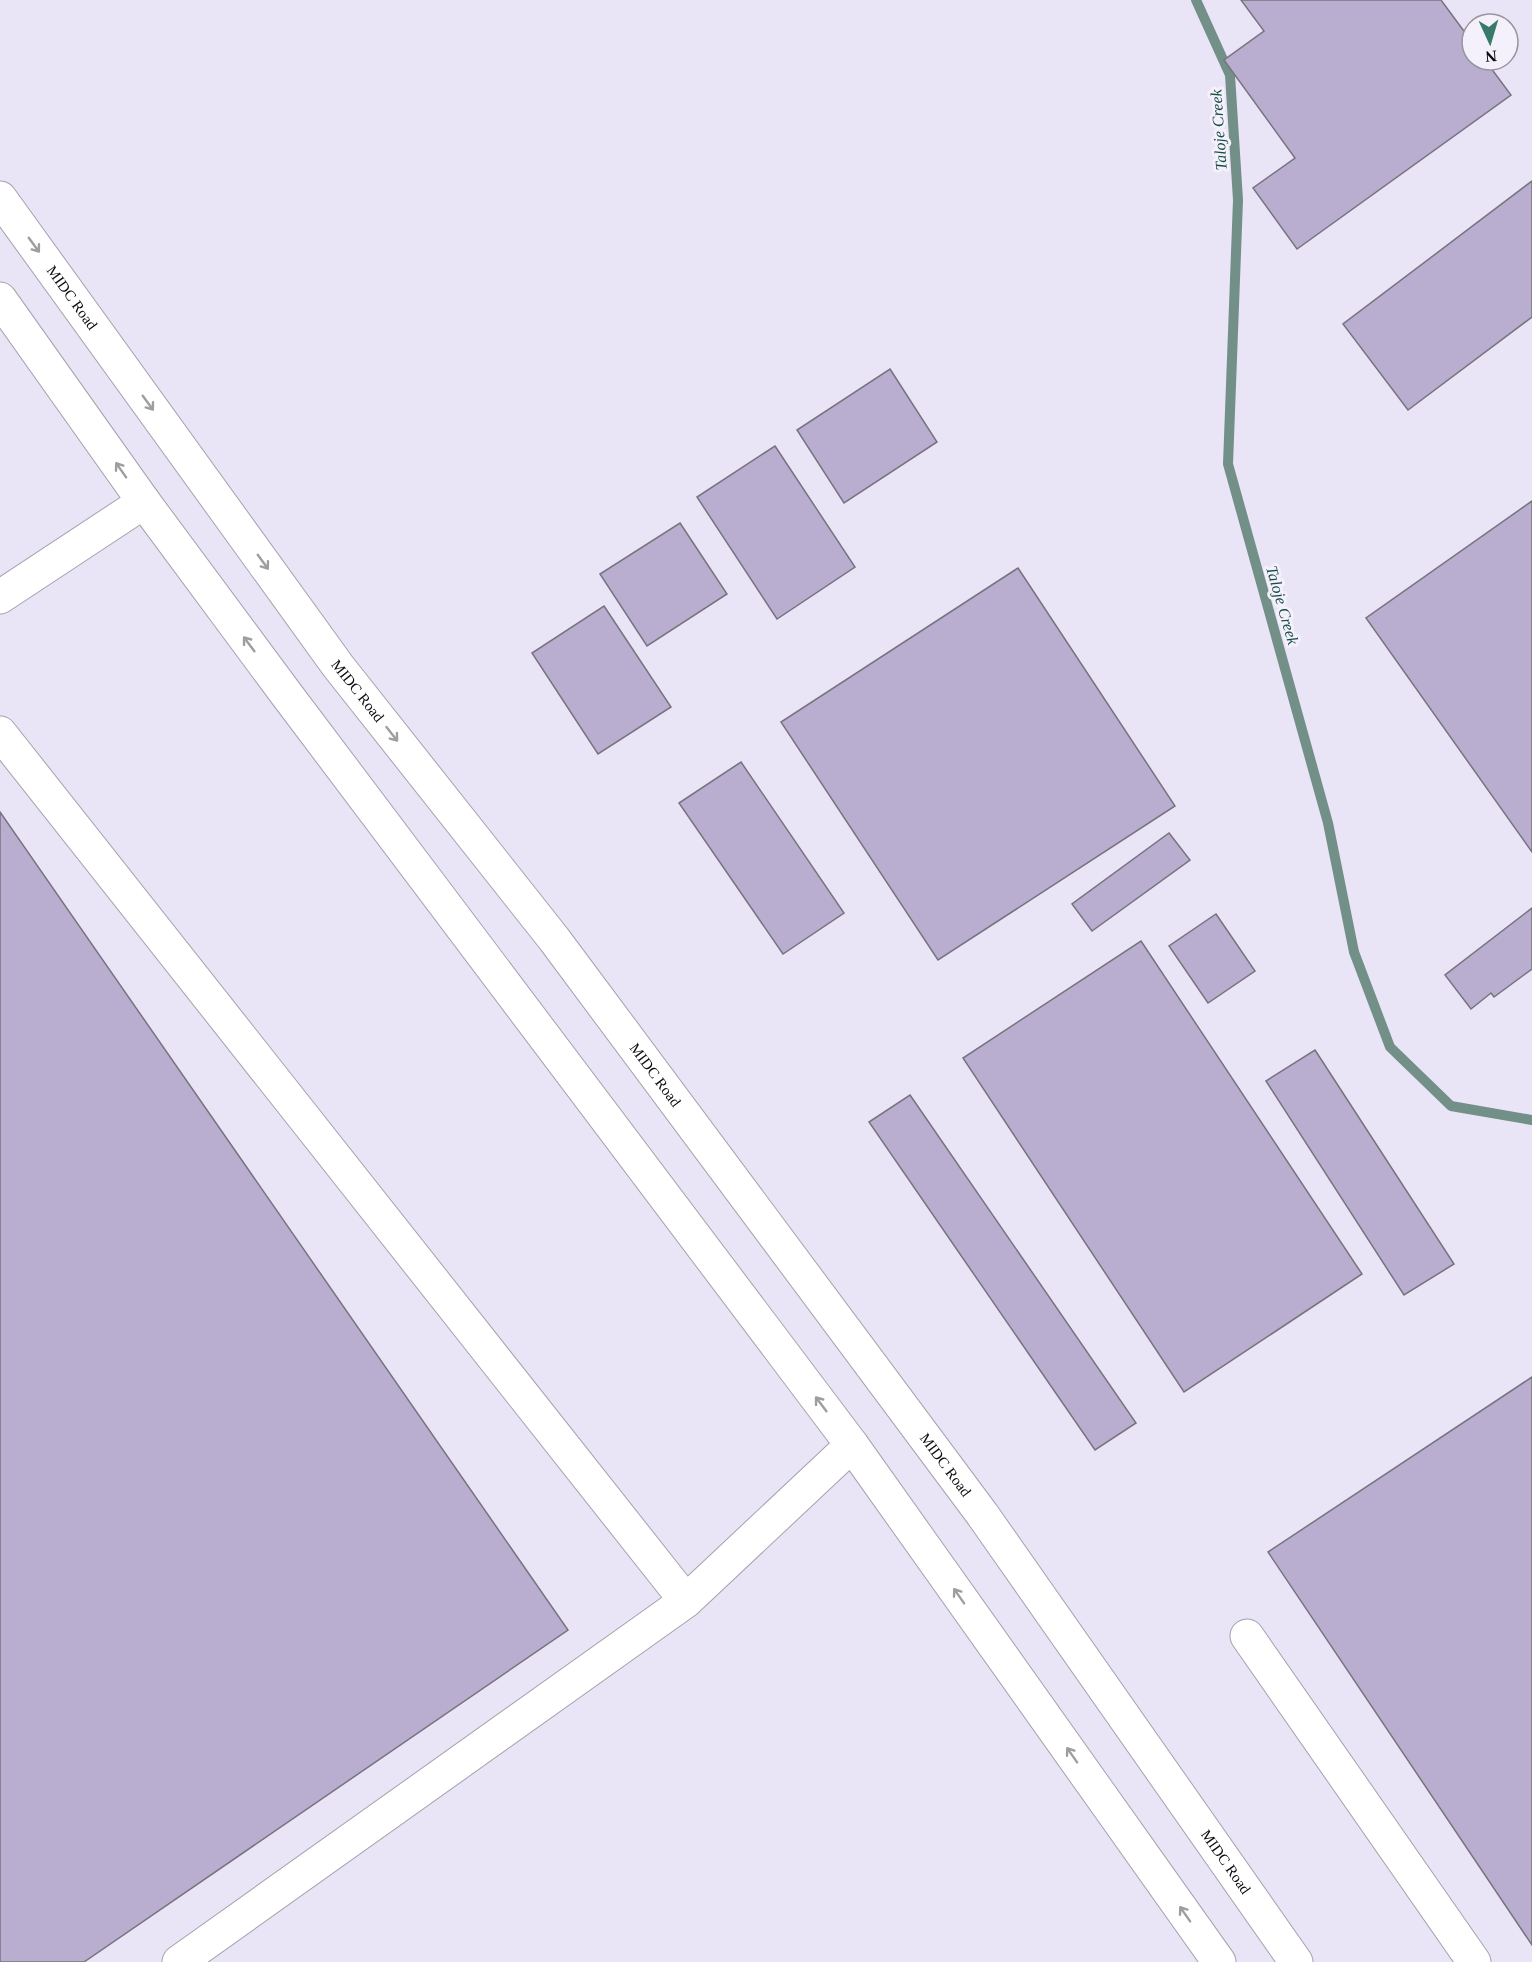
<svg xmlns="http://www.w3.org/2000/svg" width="1532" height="1962" font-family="'Times New Roman',serif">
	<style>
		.built { fill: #e9e4f6; fill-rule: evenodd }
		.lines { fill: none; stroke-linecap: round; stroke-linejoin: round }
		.stream { stroke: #728f88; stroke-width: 10 }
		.building { fill: #b9aecf; stroke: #77737e; stroke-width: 1.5 }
		.minor-casing { stroke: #a5a2ad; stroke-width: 35 }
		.major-casing { stroke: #a5a2ad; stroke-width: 35 }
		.minor { stroke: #fff; stroke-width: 33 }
		.major { stroke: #fff; stroke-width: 33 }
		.oneway { stroke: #9e9d9f }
		.labels { text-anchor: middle; stroke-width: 6; stroke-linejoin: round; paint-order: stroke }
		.street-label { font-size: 15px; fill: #0c0b0f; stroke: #f4f0fc }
		.water-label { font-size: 16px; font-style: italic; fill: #154e42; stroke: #f4f0fc }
	</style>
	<rect width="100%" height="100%" fill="#f4f0fc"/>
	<!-- built -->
	<path class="built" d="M0 0H1532V1962H0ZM1472 24H1508V60H1472Z"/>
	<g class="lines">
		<!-- stream -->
		<path class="stream" d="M1196 0 1230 75 1238 200 1228 464 1328 823 1354 952 1390 1047 1451 1106 1532 1120"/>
	</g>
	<!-- building -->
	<path class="building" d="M1241 0H1441L1472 42V60H1485L1511 95 1297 249 1253 188 1295 158 1224 60 1264 31Z
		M1532 181V317L1408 410 1343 324Z
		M890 369 937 442 844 503 797 430Z
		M775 446 855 567 777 619 697 497Z
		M1532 501V852L1366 618Z
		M680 523 727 594 647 646 600 574Z
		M1018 568 1175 806 938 960 781 722Z
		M604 606 671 707 598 754 532 653Z
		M741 762 844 913 783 954 679 803Z
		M0 812 568 1630 84 1962H0Z
		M1169 833 1190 860 1092 931 1072 904Z
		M1532 908V969L1494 997 1491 993 1471 1009 1445 975Z
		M1216 914 1255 971 1208 1003 1169 946Z
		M1141 941 1362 1274 1184 1392 963 1058Z
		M1315 1050 1454 1264 1404 1295 1266 1081Z
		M910 1095 1136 1423 1095 1450 869 1122Z
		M1532 1377V1945L1268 1552Z"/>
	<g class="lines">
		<defs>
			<path id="minor" d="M0 597 144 502
				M0 733 686 1601
				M1247 1636 1474 1962
				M179 1962 686 1601 852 1445"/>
			<g id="major">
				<path id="s1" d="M0 198 338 666 554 939 982 1514 1296 1962"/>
				<path d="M0 299 144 502 284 691 852 1445 1219 1962"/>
			</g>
		</defs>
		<!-- minor casing -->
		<use href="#minor" class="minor-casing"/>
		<!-- major casing -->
		<use href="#major" class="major-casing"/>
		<!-- minor -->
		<use href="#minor" class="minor"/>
		<!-- major -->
		<use href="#major" class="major"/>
	</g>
	<!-- one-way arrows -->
	<defs><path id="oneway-shaft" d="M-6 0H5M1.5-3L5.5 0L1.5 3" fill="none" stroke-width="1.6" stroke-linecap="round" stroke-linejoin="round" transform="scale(1.5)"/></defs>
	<g class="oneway">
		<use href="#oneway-shaft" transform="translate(34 245) rotate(54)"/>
		<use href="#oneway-shaft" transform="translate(148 403) rotate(54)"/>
		<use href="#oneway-shaft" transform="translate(121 470) rotate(-125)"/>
		<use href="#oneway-shaft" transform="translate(263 562) rotate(54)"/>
		<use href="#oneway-shaft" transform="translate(249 644) rotate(-127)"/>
		<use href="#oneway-shaft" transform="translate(392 734) rotate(52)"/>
		<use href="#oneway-shaft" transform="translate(821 1404) rotate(-127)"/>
		<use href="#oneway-shaft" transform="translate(959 1596) rotate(-125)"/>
		<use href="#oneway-shaft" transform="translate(1072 1755) rotate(-125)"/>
		<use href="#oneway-shaft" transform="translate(1185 1914) rotate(-125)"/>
	</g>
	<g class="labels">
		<!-- street labels -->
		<g class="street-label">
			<text dy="5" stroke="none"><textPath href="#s1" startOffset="123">MIDC Road</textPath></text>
			<text dy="5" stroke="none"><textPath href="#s1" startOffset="609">MIDC Road</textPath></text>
			<text dy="5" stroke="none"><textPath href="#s1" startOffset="1095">MIDC Road</textPath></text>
			<text dy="5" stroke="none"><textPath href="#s1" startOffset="1581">MIDC Road</textPath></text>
			<text dy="5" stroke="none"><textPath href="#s1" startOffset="2067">MIDC Road</textPath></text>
		</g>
		<!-- water labels -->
		<g class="water-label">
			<text transform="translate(1218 130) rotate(-94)" y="6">Taloje Creek</text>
			<text transform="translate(1283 605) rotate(74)" y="6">Taloje Creek</text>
		</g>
	</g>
	<!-- north arrow -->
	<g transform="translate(1490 42) rotate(176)"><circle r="28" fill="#f4f0fc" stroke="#97949d" stroke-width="1.5"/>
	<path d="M0-4.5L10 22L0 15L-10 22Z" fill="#387a6a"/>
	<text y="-9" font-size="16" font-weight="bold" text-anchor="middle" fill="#0c0b0f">N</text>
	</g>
</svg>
